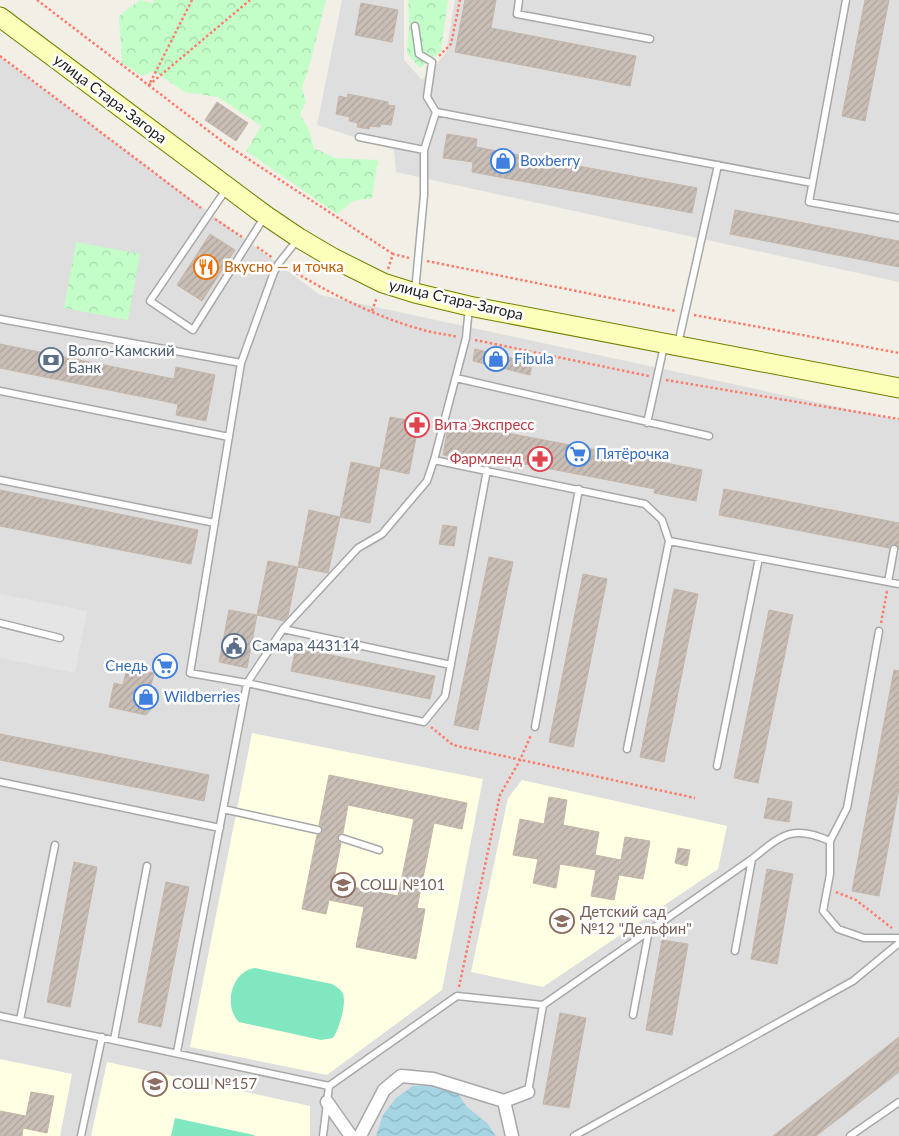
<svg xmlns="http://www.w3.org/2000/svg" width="899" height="1136" font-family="Lato,sans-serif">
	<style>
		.residential { fill: #dfdede }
		.education { fill: #ffffe4 }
		.park { fill: url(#park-crowns) }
		.pitch { fill: #80e7c0 }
		.parking { fill: #e5e5e5 }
		.water { fill: url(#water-waves) }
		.building { fill: url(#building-hatch); stroke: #c5b5a8; fill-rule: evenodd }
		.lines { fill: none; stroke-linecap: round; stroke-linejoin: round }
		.lane-casing { stroke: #a8a8a8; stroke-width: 9 }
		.street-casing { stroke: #a8a8a8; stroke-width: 15 }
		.secondary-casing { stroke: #728100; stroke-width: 21 }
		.path { stroke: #ff7c6c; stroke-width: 2.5; stroke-dasharray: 2.5 2.5; stroke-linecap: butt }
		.lane { stroke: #fff; stroke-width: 6 }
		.street { stroke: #fff; stroke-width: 12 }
		.secondary { stroke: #fbffb9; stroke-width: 19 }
		.labels { text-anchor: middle; stroke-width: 5; stroke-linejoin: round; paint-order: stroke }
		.street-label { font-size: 15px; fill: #212121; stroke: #fff }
		.shop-label { font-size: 15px; fill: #366cbe; stroke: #fff; text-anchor: start }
		.food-label { font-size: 15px; fill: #c56008; stroke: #fff; text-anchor: start }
		.service-label { font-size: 15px; fill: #4e5e75; stroke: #fff; text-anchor: start }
		.health-label { font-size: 15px; fill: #be3a42; stroke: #fff; text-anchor: start }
		.education-label { font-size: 15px; fill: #785e54; stroke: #fff; text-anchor: start }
	</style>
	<defs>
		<pattern id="park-crowns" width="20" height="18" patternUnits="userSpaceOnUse" patternTransform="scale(1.25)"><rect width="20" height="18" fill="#c3fec8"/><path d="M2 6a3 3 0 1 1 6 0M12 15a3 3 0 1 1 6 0" fill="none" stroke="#a7d9ac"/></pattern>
		<pattern id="water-waves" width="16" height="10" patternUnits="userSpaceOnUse" patternTransform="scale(1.25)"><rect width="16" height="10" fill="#a5d4e3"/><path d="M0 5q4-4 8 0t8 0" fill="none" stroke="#8eb6c2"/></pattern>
		<pattern id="building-hatch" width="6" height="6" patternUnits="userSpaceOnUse" patternTransform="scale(1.25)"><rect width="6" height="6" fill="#c8beb6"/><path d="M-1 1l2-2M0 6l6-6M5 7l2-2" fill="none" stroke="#aca39c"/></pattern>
	</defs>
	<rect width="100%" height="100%" fill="#f2efe7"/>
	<!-- residential -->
	<path class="residential" d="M342 0H404V60L422 80 446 53 455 0H899V282L396 172 394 150 317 125Z
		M0 57 320 295 899 420V1136H0Z"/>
	<!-- education -->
	<path class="education" d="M252 733 483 779 442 990 327 1075 190 1047Z
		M522 780 727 826 718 869 543 987 471 972 508 798Z
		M0 1059 72 1074 60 1136H0Z
		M107 1062 310 1106V1136H91Z"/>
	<!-- park -->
	<path class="park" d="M140 0 152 3 154 0H326L309 67 302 88 306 102 300 114 309 130 314 148 335 158 378 160 372 198 353 201 337 214 246 151 261 126 218 97 185 92 153 71 142 76 122 63 119 16Z
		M408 0H448L441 51 420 68 407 53 409 25Z
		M76 242 140 254 128 320 64 308Z"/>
	<!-- pitch -->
	<path class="pitch" d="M255 968 332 984C335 986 339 988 342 992 348 1001 339 1029 333 1038L321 1040 239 1022C223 1007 231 971 255 968Z
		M175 1118 254 1135V1136H171Z"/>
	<!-- parking -->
	<path class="parking" d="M0 594 87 611 75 673 0 658Z"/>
	<!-- water -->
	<path class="water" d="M433 1085 457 1092 467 1107 487 1123 496 1136H376L383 1115 396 1098 413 1086Z"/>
	<!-- building -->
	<path class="building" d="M465 0H496L491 28 636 56 630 86 455 52Z
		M865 0H889L865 121 842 116Z
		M361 3 398 10 392 42 355 35Z
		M348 94 388 102V105L395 106 391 125 381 124 380 127 370 126 369 129 357 127 358 123 349 121 350 117 336 114 339 96 347 98Z
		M217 102 248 123 236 141 205 120Z
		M447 134 477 139 476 147 697 188 692 213 472 172 473 162 443 158Z
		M735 210 899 241V267L730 234Z
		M210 234 235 250 202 301 177 285Z
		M0 344 174 379 176 367 215 375 206 421 176 415 178 404 0 368Z
		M475 349 532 363 530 375 473 361Z
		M390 417 419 422 409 474 380 468Z
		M449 422 702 470 696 501 654 493 655 489 478 455 477 461 443 455Z
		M351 462 380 468 370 523 340 517Z
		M724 489 899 523V550L895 544 892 545 889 548 719 515Z
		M0 490 198 530 191 564 0 526Z
		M309 510 340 517 328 573 298 567Z
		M443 525 457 527 454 546 439 544Z
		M489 557 513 562 478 730 454 725Z
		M268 561 298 567 288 616 284 621 257 615Z
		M583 574 607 579 573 747 549 742Z
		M674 589 698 594 664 762 640 757Z
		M229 610 257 615 247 668 219 662Z
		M769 610 793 615 758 783 734 778Z
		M296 648 435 676 430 699 291 671Z
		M127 668 154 673 150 690 157 691 153 707 146 715 109 707 114 683 123 685Z
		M894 670 899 671V789L879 896 852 891Z
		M0 734 209 775 204 801 0 760Z
		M329 775 467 803 462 829 434 823 417 908 425 909 416 959 356 947 364 907 329 900 326 914 302 909 317 835 321 834 323 831 322 827 319 825ZM348 805 414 819 398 896 333 883 341 843 338 841 337 837 339 834 343 833Z
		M549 797 567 800 563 825 599 832 595 855 621 860 625 837 650 841 643 879 619 875 614 900 591 896 596 870 560 864 556 888 533 883 538 859 513 855 520 819 544 824Z
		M768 798 792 802 789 822 764 818Z
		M678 848 690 850 687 866 675 863Z
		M74 862 97 867 70 1007 47 1002Z
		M767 869 793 874 777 964 751 959Z
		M166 882 189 887 161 1027 138 1022Z
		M662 940 688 944 672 1035 646 1030Z
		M560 1013 586 1018 569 1108 543 1104Z
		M899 1037V1072L816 1136H773Z
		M31 1092 54 1096 47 1133 23 1128 22 1136H0V1111L26 1116Z"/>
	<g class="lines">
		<defs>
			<path id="lane" d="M519 0 517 14 650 39
				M846 0 809 202 899 218
				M415 26 419 54 432 62 427 97 436 112 424 150V195L415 292
				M436 112 812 183
				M359 137 424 150
				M227 188 150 301 193 330 265 216
				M298 239 279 263 274 272 241 363 190 673 247 683 424 722 445 696 487 470
				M0 319 241 363
				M678 344 718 165
				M456 378 709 436
				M0 391 229 437
				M647 423 664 346
				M434 460 645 504 662 520 669 541 899 584
				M0 480 215 523
				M888 582 894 549
				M0 623 60 638
				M283 629 451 665
				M879 631 847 808 830 841V874L823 911 838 929 864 938H899
				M535 727 579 489
				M627 749 669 541
				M717 766 759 558
				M0 782 220 828
				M223 809 318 830
				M342 838 379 850
				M735 951 752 859
				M633 1015 649 930
				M0 1016 329 1086
				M20 1020 55 845
				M114 1040 147 866
				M177 1052 247 683 283 629 358 548 382 534 427 481 434 460 466 338 469 307
				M528 1092 543 1005
				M81 1136 102 1037
				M323 1136 329 1086 457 996 543 1005 752 859C782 835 792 824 830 841
				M574 1136 853 981 899 943
				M850 1136 899 1102"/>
			<path id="street" d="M504 1101 528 1092
				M327 1102 351 1136
				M360 1136 384 1090 401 1076 433 1079 504 1101 512 1136"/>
			<path id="secondary" d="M0 17 265 215 299 238 333 258 383 283 415 293 469 306 899 388"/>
		</defs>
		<!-- lane casing -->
		<use href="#lane" class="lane-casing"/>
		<!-- street casing -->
		<use href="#street" class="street-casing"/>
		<!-- secondary casing -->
		<use href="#secondary" class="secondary-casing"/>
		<!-- path -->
		<path class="path" d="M37 0 227 145 393 254
			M192 0 149 85 250 0
			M0 56 201 208
			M439 56 451 44 460 0
			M215 219 242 237
			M257 247 273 258
			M427 261 676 311
			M288 268C327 292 376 317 420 329 432 333 445 334 458 337
			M388 269 393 254 409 258
			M372 311 377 297
			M694 315 899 353
			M475 340 649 376
			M666 380 899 419
			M881 623 887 591
			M431 727 453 745 695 798
			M836 892 856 900 892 928
			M459 987 500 795 520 760 531 735"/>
		<!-- lane -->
		<use href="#lane" class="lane"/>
		<!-- street -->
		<use href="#street" class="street"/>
		<!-- secondary -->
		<use href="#secondary" class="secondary"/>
	</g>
	<!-- icons -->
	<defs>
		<symbol id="shop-ring" viewBox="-11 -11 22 22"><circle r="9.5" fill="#fff" stroke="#3f7fe0" stroke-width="1.5"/><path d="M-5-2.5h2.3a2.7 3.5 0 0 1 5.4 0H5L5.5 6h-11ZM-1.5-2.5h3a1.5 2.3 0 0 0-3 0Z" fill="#3f7fe0"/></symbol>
		<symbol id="restaurant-ring" viewBox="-11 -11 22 22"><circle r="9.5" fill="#fff" stroke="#e8710a" stroke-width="1.5"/><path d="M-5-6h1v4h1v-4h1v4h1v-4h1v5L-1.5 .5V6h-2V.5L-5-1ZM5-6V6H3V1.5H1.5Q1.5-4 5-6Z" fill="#e8710a"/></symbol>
		<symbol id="bank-ring" viewBox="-11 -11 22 22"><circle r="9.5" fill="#fff" stroke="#5c6f8a" stroke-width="1.5"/><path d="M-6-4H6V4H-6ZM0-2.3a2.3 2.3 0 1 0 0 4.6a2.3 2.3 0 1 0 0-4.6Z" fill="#5c6f8a"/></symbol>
		<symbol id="pharmacy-ring" viewBox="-11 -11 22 22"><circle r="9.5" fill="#fff" stroke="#e0444e" stroke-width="1.5"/><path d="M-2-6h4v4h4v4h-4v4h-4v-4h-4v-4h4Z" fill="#e0444e"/></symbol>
		<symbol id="supermarket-ring" viewBox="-11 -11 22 22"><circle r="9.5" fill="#fff" stroke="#3f7fe0" stroke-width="1.5"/><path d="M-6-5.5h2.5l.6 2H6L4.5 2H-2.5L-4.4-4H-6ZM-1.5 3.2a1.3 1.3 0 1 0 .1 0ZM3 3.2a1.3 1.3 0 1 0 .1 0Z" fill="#3f7fe0"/></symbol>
		<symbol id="civic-ring" viewBox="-11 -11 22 22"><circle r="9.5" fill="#fff" stroke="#5c6f8a" stroke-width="1.5"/><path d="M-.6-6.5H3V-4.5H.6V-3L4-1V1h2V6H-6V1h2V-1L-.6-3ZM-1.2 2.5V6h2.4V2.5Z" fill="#5c6f8a"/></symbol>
		<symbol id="school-ring" viewBox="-11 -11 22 22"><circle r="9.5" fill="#fff" stroke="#8d6e63" stroke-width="1.5"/><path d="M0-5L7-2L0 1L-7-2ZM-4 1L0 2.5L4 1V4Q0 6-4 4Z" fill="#8d6e63"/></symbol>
	</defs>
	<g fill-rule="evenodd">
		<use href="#shop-ring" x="489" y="147" width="28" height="28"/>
		<use href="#restaurant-ring" x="192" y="253" width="28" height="28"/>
		<use href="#shop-ring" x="482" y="345" width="28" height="28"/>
		<use href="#bank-ring" x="37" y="346" width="28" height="28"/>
		<use href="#pharmacy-ring" x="403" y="411" width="28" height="28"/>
		<use href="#supermarket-ring" x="564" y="440" width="28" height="28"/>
		<use href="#pharmacy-ring" x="526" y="445" width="28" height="28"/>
		<use href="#civic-ring" x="220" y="632" width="28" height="28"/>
		<use href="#supermarket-ring" x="151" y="652" width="28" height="28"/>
		<use href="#shop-ring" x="132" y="683" width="28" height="28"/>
		<use href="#school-ring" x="329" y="871" width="28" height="28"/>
		<use href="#school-ring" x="548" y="907" width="28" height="28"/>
		<use href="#school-ring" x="141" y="1070" width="28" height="28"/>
	</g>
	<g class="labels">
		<!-- street labels -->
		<g class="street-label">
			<text transform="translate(110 99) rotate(37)" y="5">улица Стара-Загора</text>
			<text transform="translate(456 300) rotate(13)" y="5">улица Стара-Загора</text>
		</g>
		<!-- shop labels -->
		<g class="shop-label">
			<text x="520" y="166">Boxberry</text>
			<text x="514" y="364">Fibula</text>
			<text x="596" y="459">Пятёрочка</text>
			<text x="148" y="671" text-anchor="end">Снедь</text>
			<text x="164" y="702">Wildberries</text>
		</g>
		<!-- food labels -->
		<g class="food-label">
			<text x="224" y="272">Вкусно — и точка</text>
		</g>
		<!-- service labels -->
		<g class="service-label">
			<text x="68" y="356">Волго-Камский<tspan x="68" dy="17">Банк</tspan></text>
			<text x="252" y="651">Самара 443114</text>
		</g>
		<!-- health labels -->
		<g class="health-label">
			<text x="434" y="430">Вита Экспресс</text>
			<text x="522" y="464" text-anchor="end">Фармленд</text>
		</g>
		<!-- education labels -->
		<g class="education-label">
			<text x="360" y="890">СОШ №101</text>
			<text x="580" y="917">Детский сад<tspan x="580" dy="17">№12 "Дельфин"</tspan></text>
			<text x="172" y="1089">СОШ №157</text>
		</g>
	</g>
</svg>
